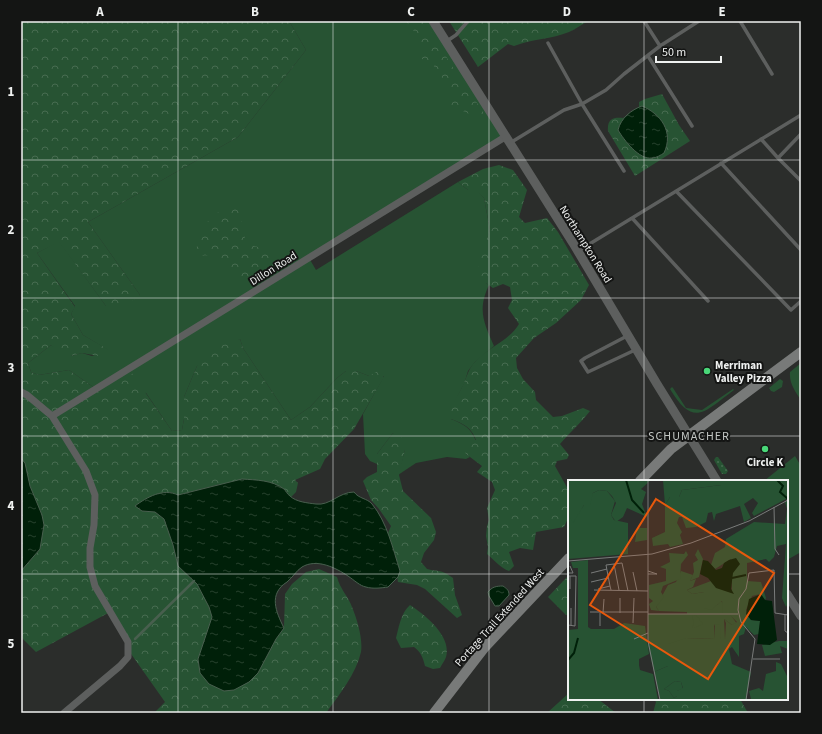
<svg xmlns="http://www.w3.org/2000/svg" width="822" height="734" font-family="'Source Sans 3',sans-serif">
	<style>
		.grass { fill: #275333 }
		.forest { fill: url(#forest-crowns) }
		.garden { fill: url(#garden-dots) }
		.water { fill: url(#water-ripples); stroke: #485f4e }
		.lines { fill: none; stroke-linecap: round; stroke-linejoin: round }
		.stream { stroke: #485f4e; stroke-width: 2.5 }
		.service { stroke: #5d5f5e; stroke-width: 3.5 }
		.minor { stroke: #5d5f5e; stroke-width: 7 }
		.tertiary { stroke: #5d5f5e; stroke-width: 9 }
		.secondary { stroke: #787a79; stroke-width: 10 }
		.grid { fill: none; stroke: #eff1f0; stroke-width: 1; stroke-opacity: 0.55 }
		.poi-dot { fill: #49d778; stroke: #141514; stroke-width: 1.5 }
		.labels { text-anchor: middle; stroke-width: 4; stroke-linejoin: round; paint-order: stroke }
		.street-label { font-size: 11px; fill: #eff1f0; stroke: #141514 }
		.poi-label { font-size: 11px; font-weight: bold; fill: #eff1f0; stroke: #141514; text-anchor: start }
		.neighbourhood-label { font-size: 12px; letter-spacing: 1px; fill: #c2c6c3; stroke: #141514 }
		.inset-river { fill: none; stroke: #002009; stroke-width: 2 }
		.inset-road { fill: none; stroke: #797b7a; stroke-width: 1 }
		.view { fill: #e8590c; fill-opacity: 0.15; stroke: #e8590c; stroke-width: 2 }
		.inset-edge { fill: none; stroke: #eff1f0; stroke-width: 2 }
		.neatline { fill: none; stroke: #eff1f0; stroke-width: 1.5 }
		.grid-label { font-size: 13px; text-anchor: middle; font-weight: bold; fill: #eff1f0 }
	</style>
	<defs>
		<pattern id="forest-crowns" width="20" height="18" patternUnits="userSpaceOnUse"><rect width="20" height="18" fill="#275333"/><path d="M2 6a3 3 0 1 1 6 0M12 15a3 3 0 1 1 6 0" fill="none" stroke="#476c51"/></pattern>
		<pattern id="garden-dots" width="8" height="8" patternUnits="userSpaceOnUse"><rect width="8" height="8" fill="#275333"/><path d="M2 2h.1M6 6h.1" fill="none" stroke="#476c51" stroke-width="1.8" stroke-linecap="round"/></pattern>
		<pattern id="water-ripples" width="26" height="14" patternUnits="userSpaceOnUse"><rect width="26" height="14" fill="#002009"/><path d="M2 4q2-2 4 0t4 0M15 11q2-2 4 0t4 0" fill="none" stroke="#26412d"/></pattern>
	</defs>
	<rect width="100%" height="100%" fill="#2b2d2b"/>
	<!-- grass -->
	<path class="grass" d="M289 21H433L505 137 309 258 316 270 458 182 468 190 476 189 484 198 490 230 486 243V283L489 285C477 310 484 323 494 346L475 362 468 371 464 384 455 401 451 419C465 425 470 427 476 441L466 454 470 457 466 459 447 457 416 463 398 475 405 450 393 433 377 454V464L370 461 365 454 363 414 384 376H369L356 371H346L337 378 310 407 291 420 243 348 240 339 197 366 184 397V419L182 430 172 431 146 393 96 389 69 370 39 375 31 372 28 363 51 345 71 356 82 353 92 356 108 350 83 335 71 314 75 306 37 253 59 241 106 306 140 295 88 222 238 137 306 50Z
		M801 363V400C795 391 789 383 790 372Z
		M780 379 783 381 782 387 774 392 771 391 769 388Z
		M672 387 673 388 686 408 702 410 733 389 734 390C705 411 694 429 670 389Z
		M795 456 801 466V552L787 560V481H764Z"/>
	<!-- forest -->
	<path class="forest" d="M21 21H289L306 50 238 137 88 222 140 295 137 298 119 307 106 306 59 242 37 253 75 307 71 314 83 335 109 350 107 353 104 357 82 353 71 356H64L51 345 28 363 31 372 39 375 69 370 96 389 129 369 172 431 182 430 184 419V397L197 366 204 354 209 350 240 339 243 348 291 420 310 407 337 378 346 371H356L369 376 378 371 384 377 354 429 325 459 320 469 295 480 298 483 296 492 291 497 284 489 220 484 178 495 170 492 142 511 155 512 164 519 173 545 178 566 197 584 209 607 212 617 209 626 249 682 258 673 276 639 284 628 285 594 292 584 306 572 319 569 337 577C340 589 348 596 352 607 357 619 363 639 361 652 356 674 339 695 326 713H154L165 702 129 651 110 612 36 652 21 637V571L40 549 42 515 30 486 25 463 21 458Z
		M405 21H424L465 87 483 111 484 118 479 119 463 111 452 109 449 100 452 92 431 62 422 59 423 48 411 26Z
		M449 21H589C582 24 576 29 569 32 552 39 532 39 514 46L508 44 478 67Z
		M662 94 679 125 690 141 635 176 608 131C607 119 613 117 623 118L639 107V102L645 99Z
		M499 165 513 170 527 190 519 217 525 223 547 218 558 232 589 285 581 300 556 323 534 338 516 358 517 368 523 379 535 392 536 400 553 417 562 416 583 408 590 411C581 423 570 432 560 444L569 455 567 459 557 461 555 466 569 491V516L564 527 536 532 533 550 520 548 509 552 514 566 509 571C501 568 494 560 487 554L488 547 486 536 487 526 489 520 487 508 495 490 492 482 477 472 482 466 466 454 460 443 465 439 476 440C471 427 464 424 451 419 449 408 455 400 460 391 466 381 467 371 474 363 487 348 509 341 519 324L508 308 512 300 510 287 503 284 493 288 486 283 478 272 480 257 490 230 484 198 476 190H468L458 182 483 169Z
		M236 204H238L245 238 252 245 264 249 275 263 276 269 260 283 235 276 212 255 196 256 195 251 208 221 215 214Z
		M393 433 404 439 405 450 399 475 403 491 431 518 436 532 434 540 424 553 421 562 427 569C439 572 441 569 453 578L455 595 462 615 457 618 425 589 417 585 398 582 397 577 400 571 388 533 391 526 379 509 371 500 363 481 367 477 377 472V454Z
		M569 575V615H566L548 597Z
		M410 605C425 615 452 636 446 657 445 660 442 664 440 668L433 669 425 666C423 658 421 652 414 647L401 648 396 638C399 626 401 613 410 605Z
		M569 693V699H598L616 713H547Z
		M654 699H740L748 713H653L656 702Z"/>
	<!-- garden -->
	<path class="garden" d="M716 457H718L728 471 726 474H722L714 460Z"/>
	<!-- water -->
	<path class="water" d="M642 106C661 114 674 132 664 153 661 155 656 158 652 158 639 160 624 140 618 130 621 118 631 110 642 106Z
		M21 458 25 463 30 486 42 515 44 525 40 549 21 571Z
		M242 479C256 480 272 480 284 489 286 491 287 494 290 496 296 502 308 503 316 504 330 506 339 492 354 492 359 499 367 498 372 504 387 522 393 549 400 571L398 577 388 587C382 588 372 589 366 587 360 586 354 580 348 576 336 568 317 558 302 567 296 571 293 577 287 582 268 594 276 612 284 628L276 639 258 673 249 682 234 690 224 691 209 684 200 673 198 659 212 617 209 607 197 584 178 566 173 545 164 519 155 512 142 511 135 506C147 497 163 488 178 495Z
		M503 586C507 589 509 590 509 595L499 606H495L489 596 488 592C492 587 496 586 503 586Z"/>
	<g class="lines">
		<!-- stream -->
		<path class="stream" d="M135 639 194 581"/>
		<!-- service -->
		<path class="service" d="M644 21 660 46
			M740 21 772 74
			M447 41 456 35 468 21
			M548 43 582 104 624 171
			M648 56 692 126
			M761 139 778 158 801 134
			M510 143 564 110 582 104 606 90 624 74 660 46 699 21
			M778 158 801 181
			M721 163 801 250
			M676 191 791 310 801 301
			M632 218 708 301
			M578 251 801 115
			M627 336 585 358 581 361 588 372 635 350"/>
		<!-- minor -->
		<path class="minor" d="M21 392 27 395 52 416 86 471 95 495 94 525 90 548V567L95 586 128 642V657L120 666 64 713
			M52 416 505 137"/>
		<!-- tertiary -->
		<path class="tertiary" d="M433 21 573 243 657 384 717 481
			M787 594 801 616"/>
		<!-- secondary -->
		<path class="secondary" d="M640 481 671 449 801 352
			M434 713 485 647 569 558"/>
	</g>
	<!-- grid -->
	<path class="grid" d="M178 21V713M333 21V713M489 21V713M644 21V481M21 160H801M21 298H801M21 436H801M21 574H569M787 574H801M644 699V713"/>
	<!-- markers -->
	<g class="poi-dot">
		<circle cx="707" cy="371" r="4"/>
		<circle cx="765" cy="449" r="4"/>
	</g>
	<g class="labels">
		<!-- street labels -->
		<g class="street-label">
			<text transform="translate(586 244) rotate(58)" y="4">Northampton Road</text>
			<text transform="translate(273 268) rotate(-32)" y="4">Dillon Road</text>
			<text transform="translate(499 617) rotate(-48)" y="4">Portage Trail Extended West</text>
		</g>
		<!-- poi labels -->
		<g class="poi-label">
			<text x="715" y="369">Merriman<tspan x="715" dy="13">Valley Pizza</tspan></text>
			<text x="765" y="466" text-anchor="middle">Circle K</text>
		</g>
		<!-- neighbourhood labels -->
		<g class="neighbourhood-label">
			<text x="689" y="440">SCHUMACHER</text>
		</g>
	</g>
	<!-- overview -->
	<g transform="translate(568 480)">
		<rect width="220" height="220" fill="#2b2d2b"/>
		<path d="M95 0H114V10L111 17H102L97 25ZM31 10 39 11 47 21 43 35 46 40 60 43V74L0 79V33L7 37 25 13ZM69 48H79V60L67 62ZM113 91 125 95 122 101 128 99 125 107 119 110 124 114 136 112V128L149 125 153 121 169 144 164 145 156 139 157 159H153L146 144 147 159 118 158 100 186 86 192 80 166V134H119V132L91 131 88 127 100 105 108 102ZM107 201 113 202 115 209 109 211V216L106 218 101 211 96 209Z" fill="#275333"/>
		<path d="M0 0H83L73 9 78 12 74 24 79 37 59 28 55 37 48 42 43 35 48 23 44 16 39 11 31 10 25 13 22 25H16L5 43 0 33ZM153 0H220V18L186 36 184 33 190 23 185 18 176 24 183 38 176 42 172 26 148 34 146 41 144 32 140 33 138 42 128 47 118 48 114 37H111L109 43 114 52 112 55 115 64 102 67 100 64 85 66 84 58 97 52V25L102 17H111L114 10 153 5ZM220 20V123L218 127 214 118 218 64 209 66 206 77 201 82 198 79 179 83V101L193 102 198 118 197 120 192 114 184 116 178 130 183 140 192 141 191 154 186 155 178 147 176 154 171 156V177L164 167 161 169 164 184 183 192 178 220H92L86 192 100 186V164L118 158 147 159V144L152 145 153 159H157L158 143 156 139 164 145 169 142 161 134H155L154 121 143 130 136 128V112L124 114 119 110 143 101 164 111 163 79 147 89 143 85 147 73 157 67 158 59 186 42 217 44 219 29 217 22ZM107 201 113 202 115 208 109 211V216L106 218 101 211 96 209ZM130 69 135 79 131 97 122 101 126 92 125 83 130 80 127 75ZM118 71 120 75 113 84 112 99 95 106 93 112 96 117 88 127 91 131 83 130 81 124 85 121 81 118V105L98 101V89L92 87 102 82 101 73 116 74ZM20 80V147L23 149H46L56 143 77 146 81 174 71 179V185L72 190 85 194 90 220H0V150L10 149V88H5L3 82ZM128 135 135 144 126 148H124L126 143 124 136ZM211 161H220V169L212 166 214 173 197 176 194 165ZM208 182 213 184 220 198V220L183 219 181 211 191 208 195 211 198 194 208 191Z" fill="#275333" fill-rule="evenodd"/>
		<path d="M114 0H153V5L114 10Z" fill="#275333"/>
		<path d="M168 78 172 84 165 93 163 109 166 114 148 108 140 98 132 94 135 80 140 81 148 90 154 88 156 83 161 80ZM193 114 197 120 204 121 209 160 202 165 189 164 192 141 183 140 178 134 181 119Z" fill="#002009"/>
		<path class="inset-river" d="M58 0 64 20 76 33M209 0 215 6 212 12 220 19M164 98 178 95M0 180 6 173 10 158"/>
		<path class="inset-road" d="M80 0V161L92 220M206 27 207 69 211 75M0 81 84 74 123 63 181 41 220 20M46 84 51 110M65 92 69 111M0 93H5L2 86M23 93 39 89M80 94H89L80 91M0 96H8L7 146 0 145M2 96V109M23 102 40 98M42 106 38 85 54 83 60 111M30 109 42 106 43 110M26 110 80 111M52 118V133M22 132H80M32 133V146M35 133 36 119M80 134H170M217 135V151L220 153M65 143 66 118M3 145V128M66 159 80 153M185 179H212M178 220 187 159 173 142 170 130 171 119 178 109 181 93 206 90 207 133 220 135"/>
		<path class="view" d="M88 19 206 93 140 199 22 125Z"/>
		<rect width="220" height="220" class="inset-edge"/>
	</g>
	<!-- border -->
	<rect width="822" height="734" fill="none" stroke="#141514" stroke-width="44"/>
	<!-- scale -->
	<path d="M656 56v6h65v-6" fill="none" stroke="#eff1f0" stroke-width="2"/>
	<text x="662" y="56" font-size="12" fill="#eff1f0" stroke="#141514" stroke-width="3" paint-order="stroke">50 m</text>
	<rect x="22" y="22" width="778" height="690" class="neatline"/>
	<g class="grid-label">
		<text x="100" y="16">A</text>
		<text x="255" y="16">B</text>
		<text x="411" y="16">C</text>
		<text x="567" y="16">D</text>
		<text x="722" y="16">E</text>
		<text x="11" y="96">1</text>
		<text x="11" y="234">2</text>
		<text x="11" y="372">3</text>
		<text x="11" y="510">4</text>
		<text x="11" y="648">5</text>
	</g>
</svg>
